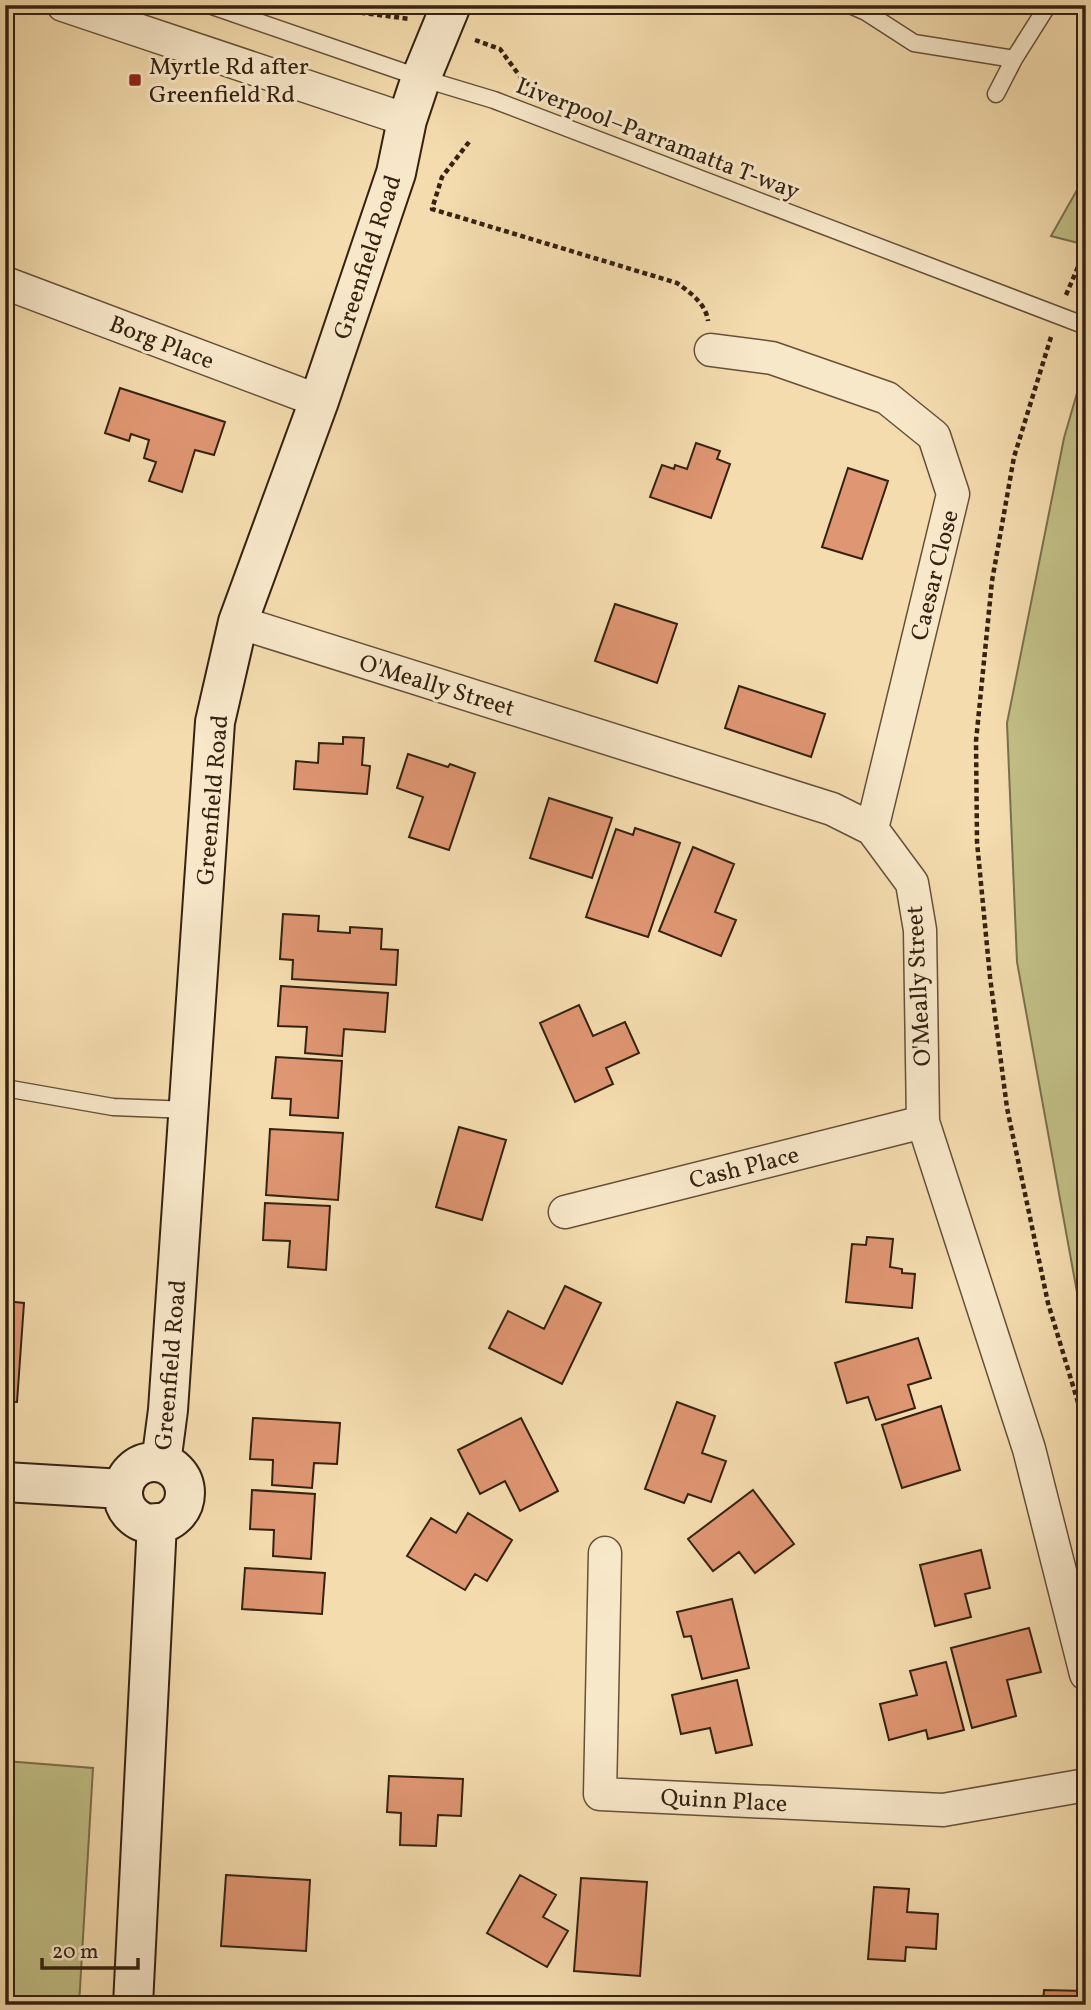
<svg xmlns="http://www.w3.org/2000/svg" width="1091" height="2010" font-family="Vollkorn,serif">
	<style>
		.green { fill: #c1bf86; stroke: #7b704c; stroke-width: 2 }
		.building { fill: #df9672; stroke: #352211; stroke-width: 2 }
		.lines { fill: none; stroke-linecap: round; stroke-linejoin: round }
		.lane-casing { stroke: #655038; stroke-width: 19 }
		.street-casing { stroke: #655038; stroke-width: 35 }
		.secondary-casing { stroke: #352211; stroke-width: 42 }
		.path { stroke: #352211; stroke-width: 4.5; stroke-dasharray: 5 3.5; stroke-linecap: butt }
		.lane { stroke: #f8e8ca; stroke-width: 16 }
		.street { stroke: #f8e8ca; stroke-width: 32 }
		.secondary { stroke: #f8e8ca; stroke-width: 38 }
		.poi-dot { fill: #8f2418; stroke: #f8e8ca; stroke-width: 2.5 }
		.labels { text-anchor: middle; stroke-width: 6; stroke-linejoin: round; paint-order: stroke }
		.poi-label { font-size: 24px; fill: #352211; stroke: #f8e8ca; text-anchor: start }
		.street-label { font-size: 24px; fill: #352211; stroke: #f8e8ca }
	</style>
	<rect width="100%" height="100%" fill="#f4dcae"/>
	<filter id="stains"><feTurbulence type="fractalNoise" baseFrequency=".00286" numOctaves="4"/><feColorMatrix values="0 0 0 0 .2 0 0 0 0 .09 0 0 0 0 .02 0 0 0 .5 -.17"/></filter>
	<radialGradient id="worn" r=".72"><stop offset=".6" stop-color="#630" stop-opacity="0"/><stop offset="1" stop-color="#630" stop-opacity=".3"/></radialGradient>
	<!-- green -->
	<path class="green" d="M1086 174V245L1051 236Z
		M1086 362V1342L1017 962 1007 723 1064 438Z
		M5 1761 93 1768 79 2005H5Z"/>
	<!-- building -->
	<path class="building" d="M120 388 225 422 214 455 195 450 182 492 149 481 156 462 144 458 149 440 131 434 129 441 105 433Z
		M696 443 720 451 717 459 730 464 711 518 650 497 662 465 674 469 675 465 687 469Z
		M848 468 888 481 862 559 822 547Z
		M615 604 677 624 657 683 595 661Z
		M739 686 825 714 811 757 725 728Z
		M343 737 364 738 362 765 370 766 367 794 294 789 296 761 318 763 319 743 343 744Z
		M408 754 448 767 450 764 475 773 449 850 409 837 423 797 397 788Z
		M549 798 612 818 592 878 530 858Z
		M635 828 680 843 648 937 586 917 616 829 633 835Z
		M693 847 734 864 715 912 736 920 721 956 659 931Z
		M283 914 319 916 318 931 350 933V927L382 929 381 949 398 950 396 985 292 979 293 960 280 959Z
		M281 986 388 993 385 1032 344 1029 342 1056 305 1053 307 1027 278 1026Z
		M579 1005 593 1036 625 1022 639 1053 606 1068 613 1084 575 1102 540 1023Z
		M276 1057 342 1061 338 1118 290 1115 291 1099 272 1098Z
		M459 1127 506 1140 482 1220 436 1207Z
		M270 1129 343 1133 338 1200 266 1195Z
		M265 1203 330 1206 326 1270 288 1267 290 1241 263 1240Z
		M867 1237 893 1239 890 1267 902 1269V1273L915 1274 912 1308 846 1302 852 1244 866 1245Z
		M565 1286 601 1303 562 1384 489 1348 508 1311 544 1329Z
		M5 1301 24 1303 17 1402 5 1401Z
		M918 1338 931 1378 908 1385 915 1408 876 1420 868 1397 847 1403 835 1363Z
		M677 1402 715 1416 702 1453 726 1461 711 1502 688 1494 684 1503 645 1489Z
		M941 1406 960 1470 902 1488 882 1425Z
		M253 1418 340 1423 337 1464 314 1463 312 1488 272 1485 273 1460 250 1459Z
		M521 1418 558 1491 520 1511 505 1481 480 1494 458 1450Z
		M252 1490 315 1494 311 1559 273 1556 274 1530 250 1529Z
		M753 1490 794 1544 755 1573 739 1552 713 1571 688 1539Z
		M468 1513 512 1540 487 1581 475 1574 465 1590 407 1556 431 1518 456 1533Z
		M981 1550 990 1588 965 1594 971 1617 935 1626 920 1565Z
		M245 1568 325 1573 322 1614 242 1609Z
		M732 1599 749 1668 702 1679 691 1636 684 1637 677 1612Z
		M1029 1628 1041 1672 1007 1680 1016 1716 972 1728 951 1648Z
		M946 1662 964 1730 928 1739 926 1730 889 1740 880 1704 917 1695 910 1671Z
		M737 1680 752 1745 716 1753 710 1728 681 1734 672 1695Z
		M389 1776 463 1779 461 1816 438 1815 436 1846 400 1845 401 1813 387 1812Z
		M226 1875 310 1880 306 1951 221 1946Z
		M520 1875 556 1895 543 1917 568 1931 547 1967 487 1933Z
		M581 1878 647 1882 640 1976 574 1971Z
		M874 1887 909 1889 907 1912 938 1914 936 1949 906 1947 905 1961 868 1959Z
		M1044 1990 1086 1991V2005H1043Z"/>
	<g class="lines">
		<defs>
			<path id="lane" d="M209 5 421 78 494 100 1086 326
				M850 5 866 12 914 43 1014 59
				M996 94 1014 59 1048 5
				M5 1088 113 1107 190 1110"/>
			<path id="street" d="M63 5 407 120
				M5 283 319 401
				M711 350 772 358 887 398 934 436 953 494 872 829
				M238 622 832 809 872 829 912 883 920 930 923 1122 1029 1449 1086 1674
				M565 1212 923 1122
				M605 1553 600 1794 943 1810 1086 1785"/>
			<path id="secondary" d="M123 1493a31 31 0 1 1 62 0a31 31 0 1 1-62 0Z
				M161 1463 168 1410 215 722 238 622 319 401 396 173 407 120 421 78 451 5
				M5 1482 123 1489
				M133 2005 157 1523"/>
		</defs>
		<!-- lane casing -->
		<use href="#lane" class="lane-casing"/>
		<!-- street casing -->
		<use href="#street" class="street-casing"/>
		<!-- secondary casing -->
		<use href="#secondary" class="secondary-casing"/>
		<!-- path -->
		<path class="path" d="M336 5 363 13 410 19
			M475 40 500 49 524 82 534 87
			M469 142 442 177 432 209 677 283C691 293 706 304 708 321
			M1066 295 1086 248
			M1051 337 1014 457 992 581 976 741 977 842 990 977 1007 1108 1048 1303 1086 1429"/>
		<!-- lane -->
		<use href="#lane" class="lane"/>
		<!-- street -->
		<use href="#street" class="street"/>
		<!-- secondary -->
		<use href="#secondary" class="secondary"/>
	</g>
	<!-- markers -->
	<rect class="poi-dot" x="128" y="73" width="14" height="14" rx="3.5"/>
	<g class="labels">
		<!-- poi labels -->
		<g class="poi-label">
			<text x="149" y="74">Myrtle Rd after<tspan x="149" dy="28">Greenfield Rd</tspan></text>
		</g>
		<!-- street labels -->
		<g class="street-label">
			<text transform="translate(658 138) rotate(21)" y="8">Liverpool–Parramatta T-way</text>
			<text transform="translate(367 257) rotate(-72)" y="8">Greenfield Road</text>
			<text transform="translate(162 342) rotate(21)" y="8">Borg Place</text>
			<text transform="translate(934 575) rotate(-76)" y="8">Caesar Close</text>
			<text transform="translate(437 685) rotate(17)" y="8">O'Meally Street</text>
			<text transform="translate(212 800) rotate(-85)" y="8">Greenfield Road</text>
			<text transform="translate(918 986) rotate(-93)" y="8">O'Meally Street</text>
			<text transform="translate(744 1167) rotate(-14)" y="8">Cash Place</text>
			<text transform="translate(170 1365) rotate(-85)" y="8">Greenfield Road</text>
			<text transform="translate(724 1800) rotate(3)" y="8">Quinn Place</text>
		</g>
	</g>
	<!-- margin -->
	<rect width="1091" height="2010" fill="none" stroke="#f4dcae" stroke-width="28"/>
	<rect x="7" y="7" width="1077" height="1996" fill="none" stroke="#352211" stroke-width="3.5"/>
	<rect x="14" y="14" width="1063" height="1982" fill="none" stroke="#352211" stroke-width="2"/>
	<!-- scale -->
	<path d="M42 1958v10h96v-10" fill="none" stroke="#352211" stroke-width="3.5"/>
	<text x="52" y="1958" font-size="21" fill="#352211" stroke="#f8e8ca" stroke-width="5" paint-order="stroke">20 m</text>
	<rect width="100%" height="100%" filter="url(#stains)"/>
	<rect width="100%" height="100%" fill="url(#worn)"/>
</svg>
